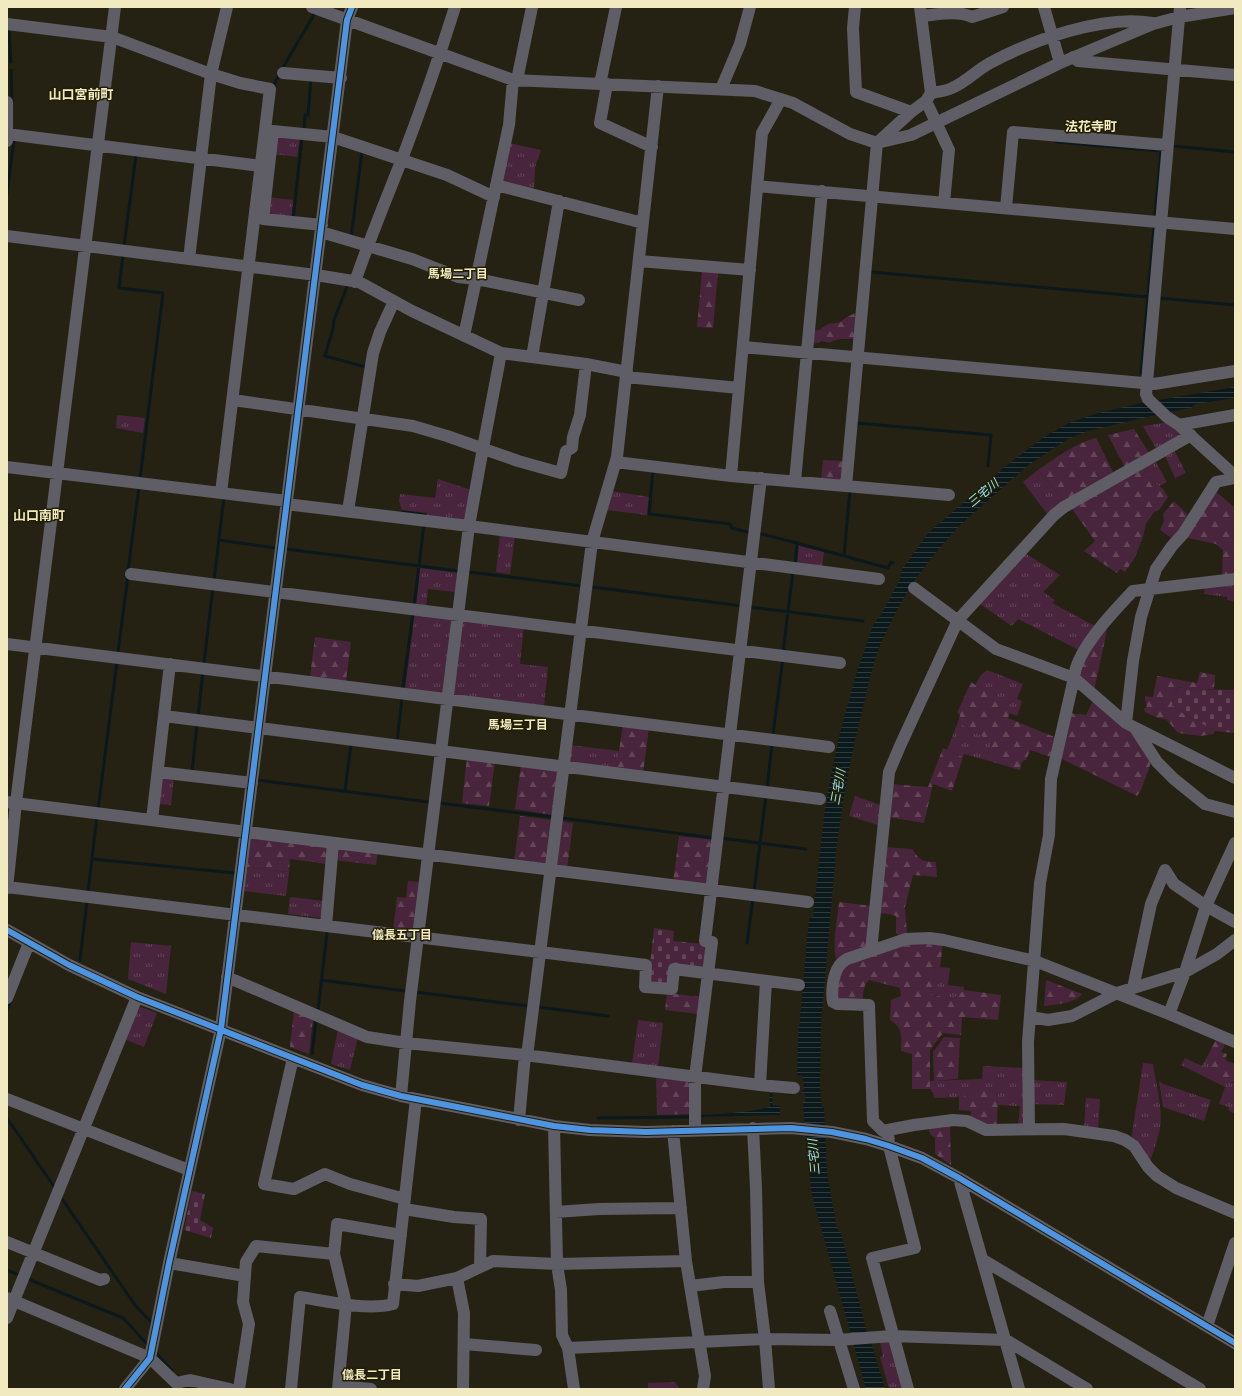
<svg xmlns="http://www.w3.org/2000/svg" width="1242" height="1396" font-family="Mulish,'Noto Sans JP',sans-serif">
	<style>
		.grass { fill: url(#grass-tufts) }
		.forest { fill: url(#forest-firs) }
		.cemetery { fill: url(#cemetery-stones) }
		.park { fill: url(#park-crowns) }
		.water { fill: url(#water-rules) }
		.lines { fill: none; stroke-linecap: round; stroke-linejoin: round }
		.stream { stroke: #0c191c; stroke-width: 3 }
		.minor { stroke: #5f5e67; stroke-width: 12 }
		.cycleway-casing { stroke: #221e03; stroke-width: 8 }
		.cycleway { stroke: #4d94e3; stroke-width: 6 }
		.labels { text-anchor: middle; stroke-width: 3; stroke-linejoin: round; paint-order: stroke }
		.neighbourhood-label { font-size: 12px; font-weight: bold; fill: #f1eac1; stroke: #221e03 }
		.water-label { font-size: 12px; font-style: italic; fill: #95e5fe; stroke: #221e03 }
		.quarter-label { font-size: 13px; font-weight: bold; fill: #f1eac1; stroke: #221e03 }
	</style>
	<defs>
		<pattern id="grass-tufts" width="24" height="20" patternUnits="userSpaceOnUse"><rect width="24" height="20" fill="#48253c"/><path d="M3 7l-1-3M5 7V3M7 7l1-3M15 17l-1-3M17 17v-4M19 17l1-3" fill="none" stroke="#634556"/></pattern>
		<pattern id="forest-firs" width="22" height="20" patternUnits="userSpaceOnUse"><rect width="22" height="20" fill="#48253c"/><path d="M5 1l3.5 6h-7zM16 11l3.5 6h-7z" fill="#634556"/></pattern>
		<pattern id="cemetery-stones" width="16" height="16" patternUnits="userSpaceOnUse"><rect width="16" height="16" fill="#48253c"/><path d="M2 7V4a2 2 0 0 1 4 0v3zM10 15v-3a2 2 0 0 1 4 0v3z" fill="#634556"/></pattern>
		<pattern id="park-crowns" width="20" height="18" patternUnits="userSpaceOnUse"><rect width="20" height="18" fill="#48253c"/><path d="M2 6a3 3 0 1 1 6 0M12 15a3 3 0 1 1 6 0" fill="none" stroke="#634556"/></pattern>
		<pattern id="water-rules" width="6" height="5" patternUnits="userSpaceOnUse"><rect width="6" height="5" fill="#0c191c"/><path d="M0 2.5h6" fill="none" stroke="#303b3b"/></pattern>
	</defs>
	<rect width="100%" height="100%" fill="#252213"/>
	<!-- grass -->
	<path class="grass" d="M275 136 300 137 297 157 273 154Z
		M509 143 541 150 535 167 534 189 532 191 502 180Z
		M267 197 293 200 291 220 267 217Z
		M117 415 145 418 143 433 116 428Z
		M1169 422 1182 434 1158 452 1143 426Z
		M1173 448 1186 473 1175 478 1164 454Z
		M1154 459 1167 482 1159 486 1152 481 1142 465Z
		M1038 470 1064 502 1048 515 1023 482Z
		M438 479 471 490 467 516 463 521 427 516V513L402 510 399 501 400 494 435 498Z
		M612 491 649 497 647 515 606 510Z
		M500 534 515 536 510 574 496 572Z
		M799 546 824 552 822 569 797 566Z
		M1023 552 1060 575 1043 592 1055 600 1052 603 1097 627 1081 651 1018 619 1012 626 977 602Z
		M420 568 458 573 456 592 428 589 426 608 416 607Z
		M1235 582V602L1227 600V597L1204 594 1205 584Z
		M415 612 453 620 444 690 441 693 405 689Z
		M461 621 524 626 520 664 548 667 544 706 455 695 452 691Z
		M987 670 1023 684 1017 699 1022 701 1017 716 1009 713 1010 709 975 685 981 675Z
		M958 722 992 742 986 760 964 754 963 757 947 750Z
		M570 745 619 751 616 771 568 762Z
		M174 777 171 805 156 804 159 778Z
		M855 796 883 806 881 826 849 816Z
		M244 867 289 872 286 896 242 891Z
		M290 897 324 901 323 918 288 914Z
		M131 942 171 946 166 994 128 979Z
		M936 967 950 968 948 985 964 987V990L954 999 931 995Z
		M141 1007 157 1013 144 1047 124 1039 136 1008Z
		M638 1020 663 1023 658 1067 632 1064Z
		M338 1029 358 1037 350 1070 331 1064Z
		M1207 1057 1213 1061 1232 1083 1235 1082V1114L1228 1110 1229 1107 1219 1104 1225 1087 1181 1065 1185 1058 1202 1066Z
		M1143 1063 1153 1064C1156 1084 1163 1108 1160 1129 1158 1140 1153 1151 1150 1162L1131 1140Z
		M983 1066 1025 1068V1123L1018 1126 1020 1106 998 1105V1091L964 1097 934 1098 933 1093 930 1089V1081L982 1079Z
		M1031 1080 1067 1082 1064 1105 1031 1104Z
		M1159 1081 1163 1084 1211 1100 1204 1121 1163 1107Z
		M1086 1098 1100 1099 1098 1130 1084 1128Z
		M887 1341 892 1344 904 1389H889L880 1357 883 1356 880 1342Z"/>
	<!-- forest -->
	<path class="forest" d="M702 271 718 272 713 328 697 327Z
		M855 313H858L855 339H839L829 343 822 341 811 345 813 331 819 330 828 324 841 322 845 318Z
		M1134 429 1151 456 1126 469 1108 435Z
		M1096 438 1115 476 1064 502 1038 470C1057 457 1074 444 1096 438Z
		M823 460 844 461 843 477 838 482 821 480Z
		M1142 465 1152 481 1163 489 1168 497 1159 510 1154 512 1146 524 1143 537 1135 557 1125 572 1120 569 1117 573 1084 551 1095 541 1070 506Z
		M1213 489 1235 508V576H1222L1223 550 1216 544 1183 537Z
		M1174 501 1190 517 1174 540 1160 530 1164 521 1163 514Z
		M1103 629 1107 630 1094 691 1078 675V669Z
		M315 637 351 642 346 681 310 677Z
		M1200 672 1215 675 1214 689H1190L1177 687 1172 707 1215 731 1213 734 1201 736 1178 733 1166 719 1158 718 1145 712 1144 709 1147 706 1145 700V696L1153 697 1157 676 1197 683Z
		M971 682 1011 709 1008 718 1057 738 1051 757 1030 750 1026 760 1022 761 1020 770 986 760 992 742 958 722 960 715 957 713Z
		M1094 699 1132 729 1152 760 1141 790 1137 796 1058 757 1069 713 1086 715Z
		M623 724 649 727 643 774 616 771Z
		M943 748 963 757 952 791 933 784 924 823 888 817 891 784 928 787Z
		M467 757 495 761 489 806 462 803Z
		M521 765 556 769 559 772 553 815 515 809Z
		M520 816 553 820 547 863 514 862Z
		M561 821 573 823 567 869 556 864Z
		M679 836 714 840 709 883 705 886 673 882Z
		M248 837 327 844V864L290 859 289 872 244 867Z
		M885 847 912 849C920 861 922 861 936 862L937 877 913 875 905 907 907 934 900 937 896 932V916L888 914 877 913Z
		M335 848 378 851 376 865 334 860Z
		M408 881 420 882 415 929 411 932 393 930 397 897 406 898Z
		M839 902 872 906 868 947 837 960C831 948 838 916 839 902Z
		M906 942H943L940 967H936L931 995 954 999 964 990 1001 995 998 1020 962 1017 961 1035 943 1033 930 1050V1089H912V1054L901 1051C901 1035 904 1029 890 1020L891 1000 901 996 900 988 869 980C863 985 863 994 863 1002L838 1003 835 989 841 967Z
		M1046 980 1082 994C1074 1004 1055 1004 1044 1006Z
		M667 993 700 997 698 1014 665 1010Z
		M294 1010 313 1018 309 1054 290 1047Z
		M944 1037 960 1038 958 1079 934 1081 933 1052Z
		M1217 1038 1226 1042 1221 1052 1227 1054 1225 1060 1235 1064V1082C1225 1085 1216 1078 1208 1073L1213 1061 1207 1057Z
		M656 1076 688 1080 690 1083 689 1114 657 1115Z
		M966 1091H998L997 1127 970 1120 971 1111 959 1110V1097H964Z
		M950 1124 951 1165 935 1154V1138L930 1134 928 1126Z"/>
	<!-- cemetery -->
	<path class="cemetery" d="M1177 687 1190 689 1235 690V733L1215 731 1172 707Z
		M654 928 674 931 673 941 705 944C708 950 707 964 702 969L671 965 666 985 648 982Z
		M192 1191 205 1194 200 1220 213 1228 211 1238 184 1230Z"/>
	<!-- park -->
	<path class="park" d="M675 1382 680 1389H648V1383Z"/>
	<!-- water -->
	<path class="water" d="M1235 387V398L1196 404 1191 408 1168 412 1088 431 1068 439 1027 466 959 526 938 550 911 585 893 618 878 650 869 681 853 750 843 802 836 852 821 1023 820 1092 822 1108H824L827 1172 837 1229 841 1233 867 1332 871 1342 885 1389H866L812 1195 806 1147 803 1102H805V1094L801 1093V1091L804 1090 803 1076 797 1075 798 1039 809 919 813 917 824 816 829 785 840 733 855 678 873 625 882 613 900 579 902 569 929 532 1006 466 1044 437 1069 423 1095 414 1141 403Z
		M770 1091H772L773 1107 775 1105 780 1106V1115L699 1117V1115C725 1114 744 1113 770 1107Z"/>
	<g class="lines">
		<!-- stream -->
		<path class="stream" d="M9 29 11 62
			M282 69 315 13
			M11 70 12 102
			M274 87 275 82 279 75
			M304 131 305 115H308L311 78
			M1056 142 1161 151
			M1172 146 1235 152
			M7 194 14 140H15
			M1155 217 1161 150
			M295 219H293L302 138
			M351 238 362 151
			M124 246 136 155
			M123 255 119 288 163 293 140 479
			M870 274 871 272 1148 297
			M348 284 334 320 333 329 325 356 366 367V369
			M1159 298 1235 305
			M1141 374 1154 227
			M857 425V423L991 435 988 466
			M653 471 649 514 730 524 732 528 751 533
			M403 512 425 515
			M758 533 797 543
			M219 540 276 548
			M286 549 459 571
			M844 556 850 490
			M795 565 797 543 888 568 891 562 893 563
			M128 571 139 487
			M469 572 582 586
			M214 581 224 497
			M592 587 743 606
			M414 606 424 524
			M749 607 863 621
			M118 652 128 576
			M783 652 793 571
			M204 663 213 587
			M403 688 413 612
			M198 717 203 671
			M773 734 783 658
			M396 741 397 742 402 697
			M192 772 197 724
			M257 780 429 802
			M767 789 772 743
			M345 791 351 744
			M439 803 552 817
			M98 810 117 661
			M562 818 714 838
			M720 838 806 849
			M92 859 235 873V875
			M88 892 97 816
			M754 892 766 795
			M747 943 753 898
			M80 960 87 901
			M321 980 406 991
			M415 992 528 1006
			M538 1007 608 1016
			M318 1010 327 933
			M7 1011 11 1000
			M312 1054 316 1020
			M7 1118 55 1188
			M598 1118 690 1117
			M60 1196 135 1305 152 1323
			M7 1270 19 1275
			M28 1279 123 1318 148 1345
			M156 1353 172 1371
			M187 1387 189 1388"/>
		<!-- minor -->
		<path class="minor" d="M312 7 513 80 755 91 793 103 850 134 877 143 911 135 1060 63 1153 24 1179 17 1235 8
			M855 7 853 28 856 92 911 112
			M1044 7 1060 63
			M1180 7 1146 394 1148 399 1167 417 1179 425 1235 476
			M921 16C937 15 956 10 972 17L1003 7
			M7 24 112 37 211 74 240 83 270 89 221 493
			M1073 57 1078 61 1235 75
			M283 73 341 78
			M517 80 532 7
			M600 84 616 7
			M607 84 600 123 652 147
			M721 89 740 44 750 7
			M931 93C938 92 946 91 952 88 966 82 977 70 990 63 1033 40 1104 14 1152 23
			M926 101 949 150 944 203
			M7 102V141
			M7 134 261 166
			M496 185 643 223
			M757 186 1235 229
			M1006 208 1013 132 1167 145
			M322 225 263 219 273 131 333 137 447 175 494 197
			M321 232 412 259 458 277 477 279 579 300
			M7 236 316 275 359 282 412 311 501 353 586 364 627 372
			M189 259 211 74 227 7
			M639 261 750 270
			M355 282C369 240 386 200 402 159 421 109 439 58 455 7
			M464 336 509 125 513 80
			M743 347 1154 384 1235 371
			M532 357 559 201
			M626 377 739 388
			M240 401 413 426 447 436 518 461 561 473 566 451 572 448 573 437 580 415 586 364
			M1179 425 1235 415
			M616 462 731 476 949 495
			M7 467 287 501
			M731 476 762 133 781 99
			M795 481 822 191
			M846 486 877 143 911 112 926 101 931 93 920 7
			M286 504 469 526 879 579
			M348 511 373 353 380 332 394 301
			M131 574 840 663
			M914 588 996 649 1074 678 1126 723 1235 778
			M7 644 829 747
			M164 716 820 799
			M1126 723 1133 661 1141 617 1156 569 1172 546 1183 534 1216 482 1235 478
			M1135 728 1157 762 1174 779 1205 804 1235 812
			M158 772 252 783
			M7 802 808 902
			M152 820 170 664
			M7 887 646 965 645 987 672 989 674 969 799 985
			M7 888 16 803 115 7
			M326 926 333 843
			M7 930 69 965 137 997 362 1085 401 1096 554 1126 590 1130 646 1132 791 1128 832 1132 866 1139 889 1146 922 1158 959 1178 1235 1343
			M871 951 889 772 900 746 958 620 1054 515 1064 507 1191 435
			M227 977 367 1037 406 1043 525 1055 760 1085 794 1088
			M1133 988 1151 904 1165 870 1174 884 1206 906 1235 922
			M7 998 29 943
			M1169 1014 1185 972 1206 906 1235 843
			M1030 1017 1048 1020 1072 1016 1117 993 1185 972 1217 954 1235 940
			M527 1056 592 542 617 457 658 86
			M293 1058 264 1184 294 1189 325 1174 350 1184 405 1199
			M760 1085 766 981
			M401 1096 410 1001 469 526 483 448 501 353
			M7 1099 189 1170
			M519 1120 525 1055
			M554 1126 557 1264 561 1290 562 1335 568 1348 574 1389
			M753 1128 756 1188 758 1282 765 1339 769 1389
			M1029 1129 1028 1042 1040 883 1049 835 1051 779 1074 678C1076 650 1114 611 1133 591L1235 579
			M695 1130V1077L712 942 705 941 761 478
			M888 1130 883 1131 873 1121 869 1005 837 1004 833 1002C831 992 833 975 839 966 841 963 844 961 847 959L906 939 929 938 944 940 1035 961 1169 1014 1235 1042
			M673 1131 686 1261 705 1376 703 1389
			M959 1178 1019 1389
			M404 1209 454 1217 481 1219 480 1267
			M556 1212 599 1209 681 1208
			M7 1242 100 1280 104 1279
			M334 1254 337 1224 401 1235
			M983 1260 1200 1389
			M169 1263 245 1276
			M457 1278 464 1313 463 1389
			M394 1284 418 1286 457 1278 493 1261 557 1264 686 1261
			M690 1286 724 1282H758
			M7 1298 150 1358 176 1383 190 1380 230 1389
			M830 1311 854 1389
			M7 1318 137 997
			M1207 1326 1235 1243
			M464 1344 536 1350
			M568 1348 765 1339 838 1340 892 1336 1006 1340 1087 1389
			M339 1386 371 1389
			M125 1389 150 1358 169 1263 221 1029 347 20 352 7
			M239 1389 249 1324 243 1302 246 1262 256 1246 334 1254 346 1304 338 1389
			M291 1389 300 1297C326 1301 367 1311 393 1304L416 1099
			M908 1389 872 1258 915 1248 889 1146 888 1130 914 1125 953 1120 967 1121 986 1130 1064 1129 1114 1136 1125 1140 1134 1146 1148 1167 1157 1176 1176 1188 1235 1213"/>
		<defs>
			<path id="cycleway" d="M7 930 69 965 137 997 362 1085 401 1096 554 1126 590 1130 646 1132 791 1128 832 1132 866 1139 889 1146 922 1158 959 1178 1235 1343
				M125 1389 150 1358 169 1263 221 1029 347 20 352 7"/>
		</defs>
		<!-- cycleway casing -->
		<use href="#cycleway" class="cycleway-casing"/>
		<!-- cycleway -->
		<use href="#cycleway" class="cycleway"/>
	</g>
	<g class="labels">
		<!-- neighbourhood labels -->
		<g class="neighbourhood-label">
			<text x="458" y="278">馬場二丁目</text>
			<text x="518" y="729">馬場三丁目</text>
			<text x="402" y="939">儀長五丁目</text>
			<text x="372" y="1379">儀長二丁目</text>
		</g>
		<!-- water labels -->
		<g class="water-label">
			<text transform="translate(983 493) rotate(-40)" y="4">三宅川</text>
			<text transform="translate(838 787) rotate(-80)" y="4">三宅川</text>
			<text transform="translate(814 1157) rotate(-95)" y="4">三宅川</text>
		</g>
		<!-- quarter labels -->
		<g class="quarter-label">
			<text x="81" y="99">山口宮前町</text>
			<text x="1091" y="131">法花寺町</text>
			<text x="39" y="520">山口南町</text>
		</g>
	</g>
	<!-- border -->
	<rect width="1242" height="1396" fill="none" stroke="#f1eac1" stroke-width="16"/>
</svg>
